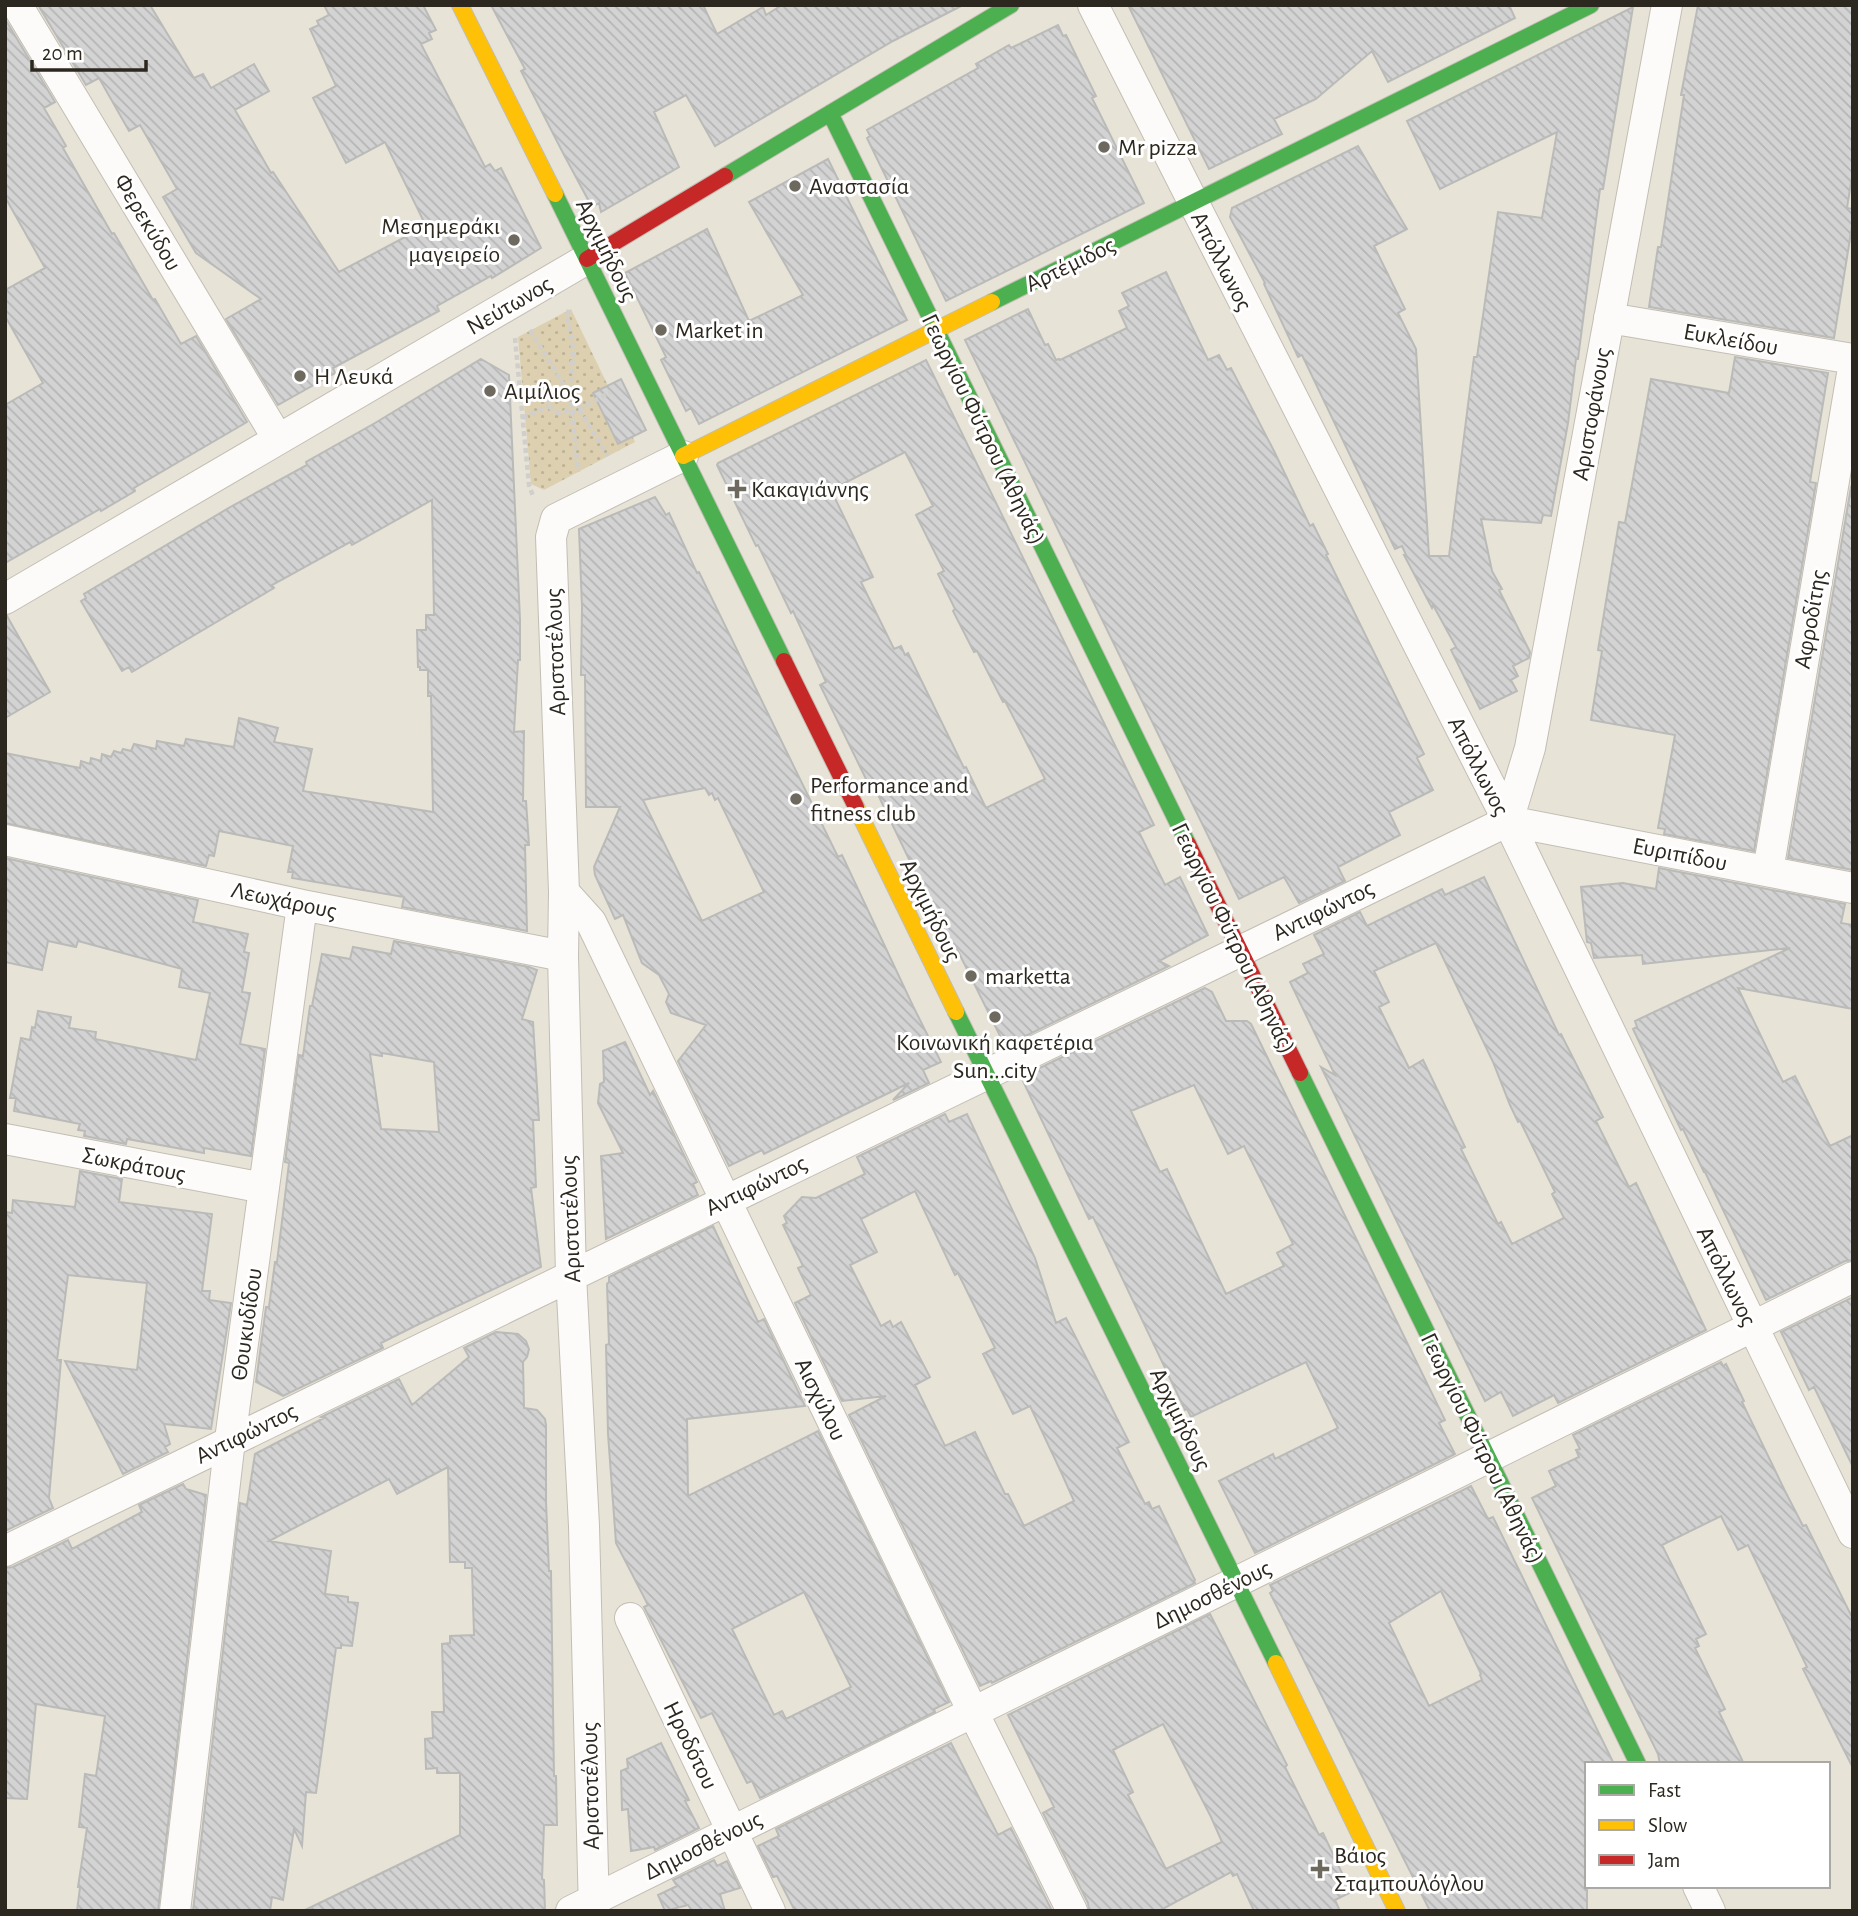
<svg xmlns="http://www.w3.org/2000/svg" width="1858" height="1916" font-family="'Alegreya Sans',sans-serif">
	<style>
		.park { fill: url(#park-dots) }
		.building { fill: url(#building-back-hatch); stroke: #babbb9; stroke-width: 2; fill-rule: evenodd }
		.lines { fill: none; stroke-linecap: round; stroke-linejoin: round }
		.street-casing { stroke: #c2beb4; stroke-width: 32 }
		.fast-casing { stroke: #c2beb4; stroke-width: 18 }
		.slow-casing { stroke: #c2beb4; stroke-width: 18 }
		.jam-casing { stroke: #c2beb4; stroke-width: 18 }
		.path { stroke: #d0cfcb; stroke-width: 4.5; stroke-dasharray: 5 3.5; stroke-linecap: butt }
		.street { stroke: #fcfbf9; stroke-width: 30 }
		.fast { stroke: #4caf50; stroke-width: 16 }
		.slow { stroke: #ffc107; stroke-width: 16 }
		.jam { stroke: #c62828; stroke-width: 16 }
		.poi-dot { fill: #6e695f; stroke: #fff; stroke-width: 2.5 }
		.labels { text-anchor: middle; stroke-width: 6; stroke-linejoin: round; paint-order: stroke }
		.poi-label { font-size: 24px; fill: #2c281f; stroke: #fff; text-anchor: start }
		.street-label { font-size: 24px; fill: #2c281f; stroke: #fff }
	</style>
	<defs>
		<pattern id="park-dots" width="8" height="8" patternUnits="userSpaceOnUse" patternTransform="scale(1.75)"><rect width="8" height="8" fill="#ddd0b0"/><path d="M2 2h.1M6 6h.1" fill="none" stroke="#beb397" stroke-width="1.8" stroke-linecap="round"/></pattern>
		<pattern id="building-back-hatch" width="6" height="6" patternUnits="userSpaceOnUse" patternTransform="scale(1.75)"><rect width="6" height="6" fill="#d2d3d2"/><path d="M-1 5l2 2M0 0l6 6M5-1l2 2" fill="none" stroke="#b4b5b4"/></pattern>
	</defs>
	<rect width="100%" height="100%" fill="#e8e3d7"/>
	<!-- park -->
	<path class="park" d="M571 309 635 442 544 490 531 484 518 337Z"/>
	<!-- building -->
	<path class="building" d="M38 5H150L194 78 203 74 211 88 254 64 269 91 235 110 271 173 273 172 339 272 426 226 385 142 346 163 313 98 336 86 310 29 319 25 317 21 329 15 324 5H423L436 30 429 33 432 39 421 44 485 167 490 164 495 171 501 168 541 248 492 278 491 276 437 306 439 311 333 368 335 373 278 405 226 319 261 299 196 253 163 197 177 189 140 125 129 131 99 78 86 85Z
		M491 5H703L717 34 763 7 766 15 782 5H963L893 41 715 146 686 95 654 112 679 167 601 212 599 203 592 207 563 153 521 71 525 69Z
		M1128 5H1509L1515 18 1388 82 1372 51 1316 99 1274 119 1282 134 1209 169Z
		M1698 5H1853V170L1847 208 1853 209V220L1834 338 1649 307 1658 247H1661L1684 95H1681Z
		M1633 7 1603 189H1600L1578 359H1576L1568 423 1551 516 1543 515 1541 523 1481 519 1492 571 1502 589 1499 590 1530 652 1529 658 1513 666 1518 676 1511 680 1517 691 1480 709 1451 650 1456 647 1433 605 1432 608 1404 555H1406L1402 546 1395 549 1302 355 1298 357 1264 284 1265 283 1230 217 1232 208 1358 146 1407 229 1374 246 1405 309 1398 313 1416 349 1429 556H1449L1474 357H1477L1498 212 1542 218 1557 132 1440 189 1407 121Z
		M5 19 55 102 44 108 66 146 63 148 112 234 114 233 153 300 155 299 181 344 196 336 247 422 134 488 135 491 101 511 100 509 5 563V405L43 383 5 316V290L45 268 5 197Z
		M1058 25 1063 36 1066 35 1096 96 1092 98 1144 203 946 301 867 138 870 136 867 130 978 68 976 64 1009 45 1011 48Z
		M828 159 907 320 699 424 691 408 686 411 661 360 666 357 625 273 707 229 749 321 803 295 749 202Z
		M1166 272 1208 360 1219 355 1227 370 1231 368 1274 451 1310 526 1313 524 1328 554 1326 555 1424 754 1417 758 1433 790 1389 812 1400 835 1338 867 1345 881 1299 903 1284 877 1239 899 965 340 1028 309 1045 345 1048 344 1056 360 1059 359 1060 360 1127 328 1119 311 1129 306 1122 293Z
		M1735 357 1828 373 1810 482 1816 483 1754 851 1664 834 1665 829 1658 828 1675 735 1591 720 1602 651 1598 650 1619 522 1625 523 1651 379 1729 393Z
		M481 359 509 375 520 620V660H518L514 732 524 731 523 801H526L529 845H525L527 931 402 907 404 897 292 878 293 872H288L293 846 219 831 214 856 209 855 206 866 5 823V753L80 768 81 761 90 764 91 758 101 761 102 754 111 757 114 751 121 753 123 749 131 751 134 744 156 749 157 741 184 746 186 739 234 747 239 718 278 728 274 742 312 749 303 791 433 812 431 696H428V670H420V667H418L417 630H426V615H434L432 500 352 545 350 542 272 585 274 588 132 672 129 667 122 671 81 601 86 598 84 594 232 506 307 465 306 462 375 423Z
		M926 360 1154 825 1139 832 1165 885 1180 877 1208 935 1159 961 1169 966 1005 1046 955 945 951 947 871 780 867 781 820 685 826 682 793 611 791 613 758 545 756 546 717 465 718 463ZM905 452 933 506 916 515 944 571 938 574 955 609 953 611 974 652 977 651 1003 702 1005 701 1045 779 986 808 966 767 964 768 908 653 905 655 901 646 894 649 861 582 873 577 831 490Z
		M621 379 646 430 618 444 593 393Z
		M1851 487 1853 488V870L1788 858Z
		M655 497 666 515 669 513 697 573 699 572 838 857 842 855 913 1006 941 1062 923 1070 929 1083 893 1100 909 1083 764 1154 762 1150 729 1166 678 1061 706 1025 671 1013 666 1002 669 994 659 975 642 963 623 915 615 919 595 875 594 867 620 807H586L585 675H581L582 607 579 529ZM705 788 709 795 712 793 715 800 718 798 764 892 702 921 643 800Z
		M5 616H7L50 692 5 718Z
		M5 858 198 900 193 922 248 934 244 952 249 953 242 992 250 993 240 1044 265 1049 251 1156 204 1148V1153L127 1139 126 1144 84 1136 85 1131 78 1130 80 1124 14 1111 16 1098H10L21 1038 30 1040 32 1027 35 1028 38 1011 71 1017 69 1028 96 1032 95 1039 196 1060 210 993 179 987 182 969 78 941 76 947 48 941 42 970 5 962Z
		M1659 868 1845 904 1841 923 1853 925V1009L1738 988 1783 1082 1795 1076 1830 1146 1853 1135V1260L1845 1261 1766 1300 1705 1172H1704L1683 1129 1681 1130 1633 1029 1637 1027 1635 1021 1790 948 1643 964 1642 955 1594 958 1591 943 1587 942 1581 887 1623 883 1656 889Z
		M1484 877 1559 1035 1561 1034 1603 1117 1596 1121 1629 1187 1636 1183 1706 1330 1558 1403 1554 1395 1513 1416 1501 1392 1485 1401 1321 1067 1335 1075 1290 982 1308 973 1303 964 1324 954 1314 935 1360 912 1367 926 1442 889 1445 895ZM1436 943 1493 1062 1510 1105 1518 1122 1520 1121 1524 1129 1555 1192 1552 1194 1564 1218 1512 1244 1501 1222 1498 1224 1461 1149 1465 1147 1423 1060 1409 1068 1379 1007 1389 1002 1374 971Z
		M394 941 529 967 537 970 522 1019 533 1022 539 1120H533L536 1187 531 1188 541 1267 419 1324 381 1343 383 1348 283 1396 256 1382 266 1307H269L275 1262H277L289 1163 285 1162 299 1055 303 1056 310 1006H312L322 954 350 959 353 947 391 954ZM382 1053 434 1062 439 1132 381 1129 370 1054 382 1056Z
		M1205 988 1212 992 1226 1021H1247L1251 1024 1445 1420 1439 1423 1455 1454 1255 1553 1219 1481 1273 1454 1275 1459 1338 1428 1306 1362 1191 1417 1187 1409 1185 1410 1093 1217 1089 1219 1021 1077ZM1194 1085 1228 1154 1244 1146 1293 1244 1277 1253 1284 1266 1226 1294 1167 1169 1160 1172 1131 1111Z
		M625 1042 650 1095 653 1091 697 1182 693 1184 698 1195 606 1239 601 1156 623 1153 598 1103 600 1084 604 1082 603 1051Z
		M945 1114 949 1122 967 1114 1035 1258 1056 1323 1066 1318 1129 1442 1117 1448 1145 1504 1149 1502 1152 1509 1159 1506 1195 1580 1194 1581 1195 1583 992 1683 991 1681 980 1686 849 1415 886 1396 842 1401 795 1303 811 1295 798 1268 803 1266 783 1225 787 1223 784 1216 802 1197 816 1198 865 1174 857 1157ZM915 1191 955 1275 958 1273 995 1348 983 1354 1013 1414 1030 1406 1061 1472 1074 1501 1024 1526 1008 1494H1005L975 1432 945 1446 915 1385 930 1377 901 1322 893 1327 890 1321 881 1326 850 1265 877 1252 861 1219Z
		M80 1171 122 1179 119 1202 212 1214 202 1291H210L209 1300 231 1303 211 1429 164 1424 170 1444 165 1447 168 1452 123 1474 65 1361 137 1370 147 1283 68 1275 57 1360H61L49 1498 53 1508 5 1531V1212L12 1213 13 1200 75 1207Z
		M713 1226 758 1322 764 1319 805 1406 687 1419 688 1496 818 1431 949 1702 934 1709 935 1712 760 1798 752 1781 747 1783 712 1713 701 1718 644 1607 648 1605 616 1543 608 1434 606 1345 609 1344 607 1284 609 1282V1277ZM804 1592 851 1687 786 1719 782 1711 774 1715 732 1629Z
		M1853 1297V1467L1814 1387 1809 1390 1781 1332Z
		M496 1332 518 1334 526 1341 529 1349 527 1357 523 1362 524 1408 537 1410 545 1419 546 1425V1502L549 1571H551L554 1776H556L557 1825H544L542 1879 544 1880 545 1911H303L460 1835V1773H437V1768L426 1769 425 1739 433 1738 432 1712H444L442 1644 450 1643V1636L474 1635 472 1568H465V1562H450L448 1467 397 1494 389 1479 269 1541 331 1551 325 1594 348 1597V1602L358 1603 352 1646 341 1645V1648H336L316 1793 306 1792 302 1846 294 1829 283 1900 272 1897 270 1911H193L240 1503 247 1505 255 1454 324 1418 321 1417 399 1379 412 1405 469 1357 464 1348Z
		M1721 1362 1723 1366 1726 1364 1744 1401 1742 1402 1785 1491 1803 1526 1806 1525 1853 1619V1768L1803 1669 1807 1667 1748 1545 1738 1550 1721 1516 1662 1545 1706 1634 1696 1639 1699 1646 1695 1648 1725 1709 1719 1712 1744 1764H1660L1658 1754 1532 1498 1556 1486 1549 1471 1579 1457 1576 1450 1580 1449 1573 1435Z
		M183 1484 186 1489 206 1495 158 1911H77L80 1887H78L87 1828 79 1827 85 1774 96 1776 105 1716 36 1704 27 1799 5 1798V1568L13 1567 68 1540 72 1549 142 1512 139 1505Z
		M1471 1486 1488 1519 1493 1517 1614 1764H1587V1911H1430L1270 1593 1273 1591 1270 1585ZM1441 1591 1481 1674 1480 1675 1482 1680 1429 1706 1389 1623Z
		M1210 1614 1287 1765 1285 1767 1319 1835 1323 1833 1351 1892 1335 1900 1340 1911H1254L1237 1874 1233 1876 1231 1872 1159 1911H1089L1088 1903 1043 1813 1054 1807 1008 1715ZM1163 1724 1211 1817 1222 1842 1166 1869 1128 1795 1133 1792 1113 1750Z
		M661 1743 689 1800 685 1801 699 1828 655 1850 654 1847 631 1851 628 1809 622 1810 621 1771 628 1768 627 1759Z
		M951 1743 998 1835 1011 1828 1052 1911H795L777 1876 773 1877 758 1846 779 1836 776 1829Z
		M714 1860 717 1866 727 1861 740 1888 720 1894 725 1911H692L688 1905 665 1911 658 1895 677 1886 673 1880Z"/>
	<g class="lines">
		<defs>
			<path id="street" d="M17 5 278 439
				M1093 5 1508 821 1853 1533
				M1609 318 1853 359
				M5 599 587 259
				M1508 821 1530 748 1667 5
				M1508 821 1853 888
				M5 840 302 905 563 956
				M1768 871 1853 368
				M564 892 591 922 973 1712 1072 1911
				M5 1139 264 1188
				M5 1551 1508 821
				M630 1618 770 1911
				M1698 1886 1710 1911
				M175 1911 230 1440 302 905
				M571 1911 1853 1277
				M594 1911 584 1526 571 1275 563 956 564 892 551 537 556 519 683 456"/>
			<path id="fast" d="M830 113 1188 844
				M725 176 1011 5
				M555 194 784 661
				M992 302 1591 5
				M956 1012 1276 1663
				M1300 1073 1638 1764"/>
			<path id="slow" d="M460 5 555 194
				M683 456 992 302
				M856 807 956 1012
				M1276 1663 1397 1911"/>
			<path id="jam" d="M587 259 725 176
				M784 661 856 807
				M1188 844 1300 1073"/>
		</defs>
		<!-- street casing -->
		<use href="#street" class="street-casing"/>
		<!-- fast casing -->
		<use href="#fast" class="fast-casing"/>
		<!-- slow casing -->
		<use href="#slow" class="slow-casing"/>
		<!-- jam casing -->
		<use href="#jam" class="jam-casing"/>
		<!-- path -->
		<path class="path" d="M569 310 567 316 573 348 571 395
			M530 330 608 456
			M515 338 529 485 533 496
			M549 402a11 11 0 1 1 22 0a11 11 0 1 1-22 0Z
			M571 403 578 472
			M571 413 611 392
			M523 418 549 406"/>
		<!-- street -->
		<use href="#street" class="street"/>
		<!-- fast -->
		<use href="#fast" class="fast"/>
		<!-- slow -->
		<use href="#slow" class="slow"/>
		<!-- jam -->
		<use href="#jam" class="jam"/>
	</g>
	<!-- markers -->
	<g class="poi-dot">
		<circle cx="1104" cy="147" r="7"/>
		<circle cx="795" cy="186" r="7"/>
		<circle cx="514" cy="240" r="7"/>
		<circle cx="661" cy="330" r="7"/>
		<circle cx="300" cy="376" r="7"/>
		<circle cx="490" cy="391" r="7"/>
		<path d="M733.5 478.5h7v7h7v7h-7v7h-7v-7h-7v-7h7z"/>
		<circle cx="796" cy="799" r="7"/>
		<circle cx="971" cy="976" r="7"/>
		<circle cx="995" cy="1017" r="7"/>
		<path d="M1316.5 1858.5h7v7h7v7h-7v7h-7v-7h-7v-7h7z"/>
	</g>
	<g class="labels">
		<!-- poi labels -->
		<g class="poi-label">
			<text x="1118" y="155">Mr pizza</text>
			<text x="809" y="194">Αναστασία</text>
			<text x="500" y="234" text-anchor="end">Μεσημεράκι<tspan x="500" dy="28">μαγειρείο</tspan></text>
			<text x="675" y="338">Market in</text>
			<text x="314" y="384">Η Λευκά</text>
			<text x="504" y="399">Αιμίλιος</text>
			<text x="751" y="497">Κακαγιάννης</text>
			<text x="810" y="793">Performance and<tspan x="810" dy="28">fitness club</tspan></text>
			<text x="985" y="984">marketta</text>
			<text x="995" y="1050" text-anchor="middle">Κοινωνική καφετέρια<tspan x="995" dy="28">Sun...city</tspan></text>
			<text x="1334" y="1863">Βάιος<tspan x="1334" dy="28">Σταμπουλόγλου</tspan></text>
		</g>
		<!-- street labels -->
		<g class="street-label">
			<text transform="translate(148 222) rotate(59)" y="8">Φερεκύδου</text>
			<text transform="translate(607 250) rotate(64)" y="8">Αρχιμήδους</text>
			<text transform="translate(1222 261) rotate(63)" y="8">Απόλλωνος</text>
			<text transform="translate(1070 264) rotate(-26)" y="8">Αρτέμιδος</text>
			<text transform="translate(509 305) rotate(-30)" y="8">Νεύτωνος</text>
			<text transform="translate(1731 339) rotate(10)" y="8">Ευκλείδου</text>
			<text transform="translate(1591 414) rotate(-80)" y="8">Αριστοφάνους</text>
			<text transform="translate(984 429) rotate(64)" y="8">Γεωργίου Φύτρου (Αθηνάς)</text>
			<text transform="translate(1810 619) rotate(-80)" y="8">Αφροδίτης</text>
			<text transform="translate(555 652) rotate(-92)" y="8">Αριστοτέλους</text>
			<text transform="translate(1479 766) rotate(63)" y="8">Απόλλωνος</text>
			<text transform="translate(1680 854) rotate(11)" y="8">Ευριπίδου</text>
			<text transform="translate(284 900) rotate(12)" y="8">Λεωχάρους</text>
			<text transform="translate(931 910) rotate(64)" y="8">Αρχιμήδους</text>
			<text transform="translate(1323 910) rotate(-26)" y="8">Αντιφώντος</text>
			<text transform="translate(1234 938) rotate(64)" y="8">Γεωργίου Φύτρου (Αθηνάς)</text>
			<text transform="translate(134 1164) rotate(11)" y="8">Σωκράτους</text>
			<text transform="translate(756 1185) rotate(-26)" y="8">Αντιφώντος</text>
			<text transform="translate(570 1219) rotate(-92)" y="8">Αριστοτέλους</text>
			<text transform="translate(1727 1276) rotate(64)" y="8">Απόλλωνος</text>
			<text transform="translate(246 1324) rotate(-82)" y="8">Θουκυδίδου</text>
			<text transform="translate(821 1399) rotate(64)" y="8">Αισχύλου</text>
			<text transform="translate(1181 1419) rotate(64)" y="8">Αρχιμήδους</text>
			<text transform="translate(246 1433) rotate(-26)" y="8">Αντιφώντος</text>
			<text transform="translate(1483 1448) rotate(64)" y="8">Γεωργίου Φύτρου (Αθηνάς)</text>
			<text transform="translate(1212 1594) rotate(-26)" y="8">Δημοσθένους</text>
			<text transform="translate(691 1745) rotate(64)" y="8">Ηροδότου</text>
			<text transform="translate(590 1786) rotate(-91)" y="8">Αριστοτέλους</text>
			<text transform="translate(703 1845) rotate(-26)" y="8">Δημοσθένους</text>
		</g>
	</g>
	<!-- border -->
	<rect width="1858" height="1916" fill="none" stroke="#2c281f" stroke-width="14"/>
	<!-- legend -->
	<rect x="1585" y="1762" width="245" height="126" fill="#ffffff" stroke="#aba9a5" stroke-width="2"/>
	<rect x="1599" y="1785" width="35" height="10" fill="#4caf50" stroke="#aba9a5" stroke-width="2"/>
	<text x="1648" y="1797" font-size="21" fill="#2c281f">Fast</text>
	<rect x="1599" y="1820" width="35" height="10" fill="#ffc107" stroke="#aba9a5" stroke-width="2"/>
	<text x="1648" y="1832" font-size="21" fill="#2c281f">Slow</text>
	<rect x="1599" y="1855" width="35" height="10" fill="#c62828" stroke="#aba9a5" stroke-width="2"/>
	<text x="1648" y="1867" font-size="21" fill="#2c281f">Jam</text>
	<!-- scale -->
	<path d="M32 60v10h114v-10" fill="none" stroke="#2c281f" stroke-width="3.5"/>
	<text x="42" y="60" font-size="21" fill="#2c281f" stroke="#ffffff" stroke-width="5" paint-order="stroke">20 m</text>
</svg>
